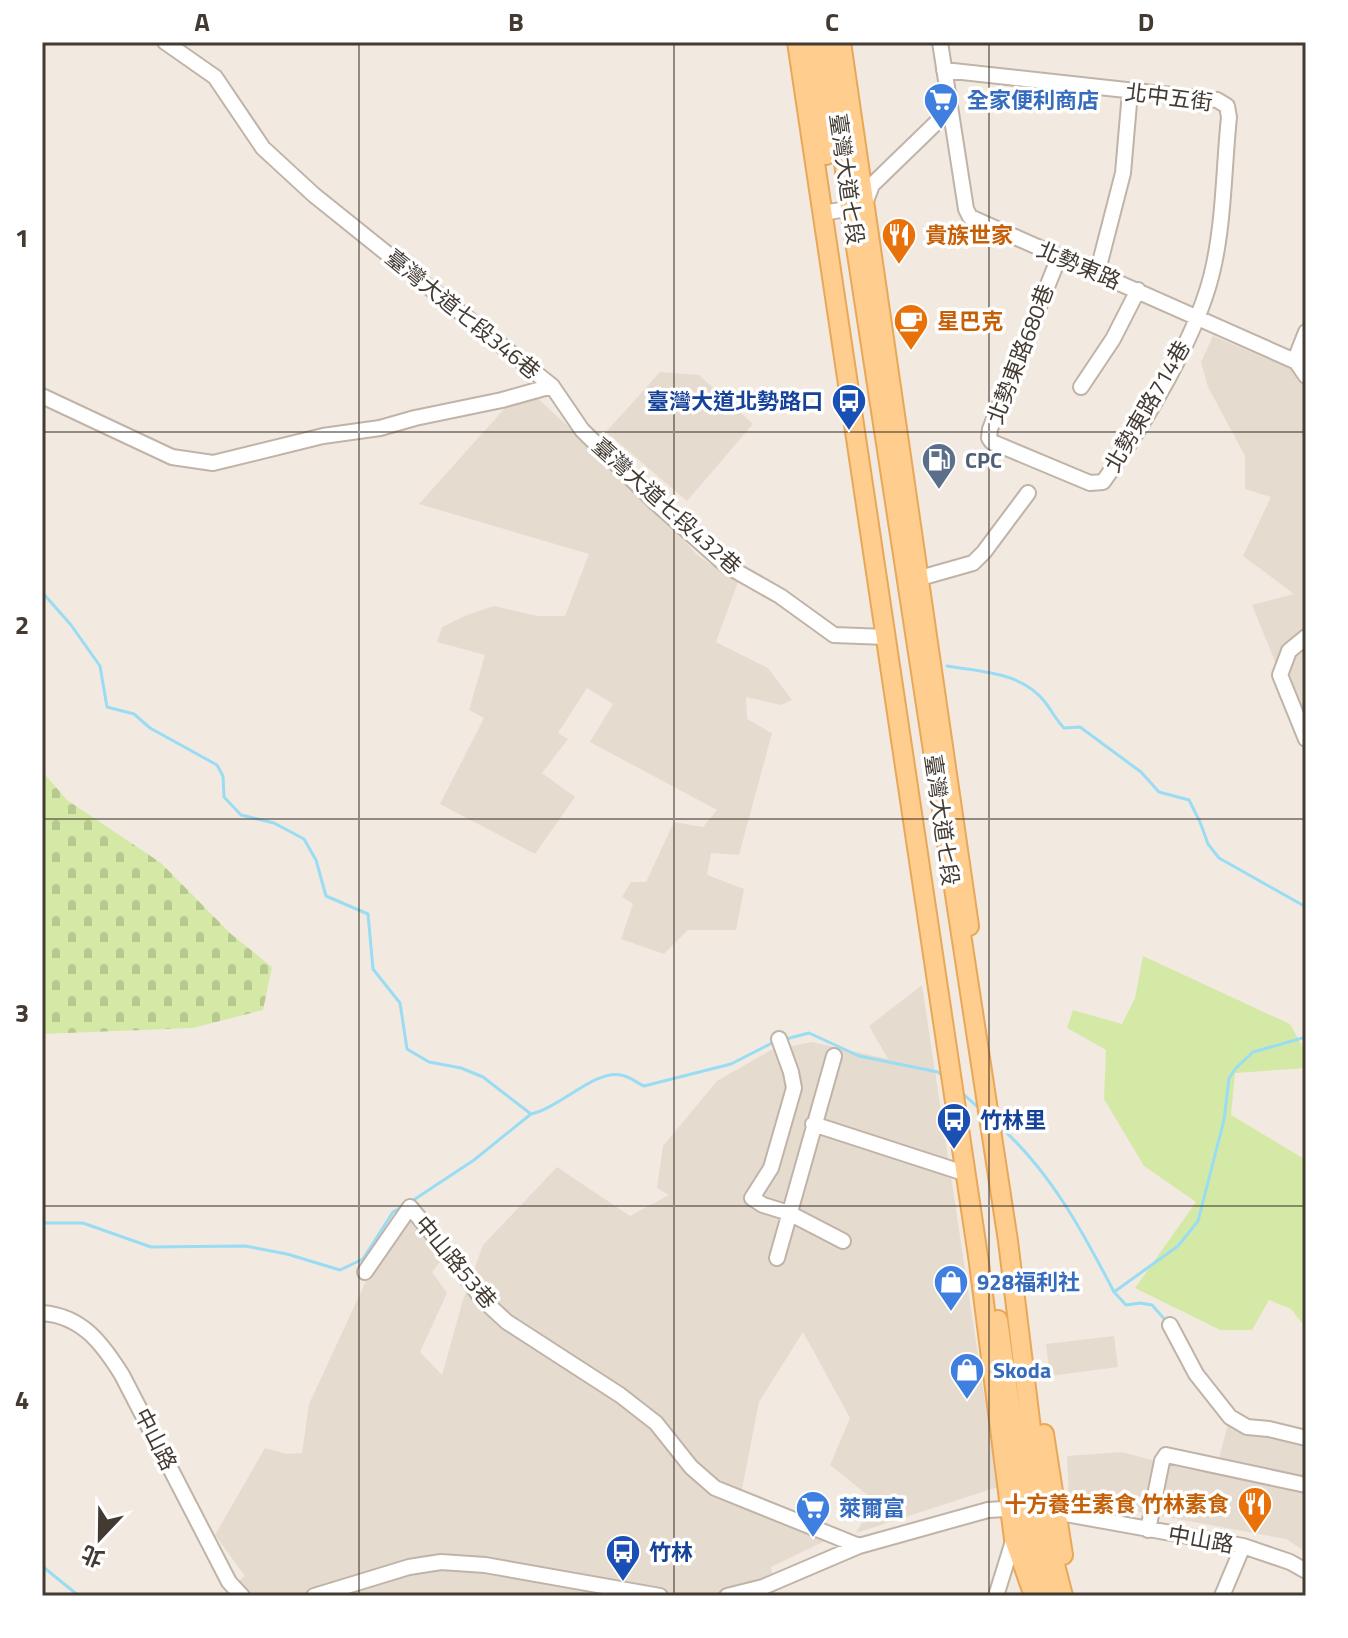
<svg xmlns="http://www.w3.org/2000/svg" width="1348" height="1638" font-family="'Titillium Web','Noto Sans TC',sans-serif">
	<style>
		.residential { fill: #e6dbcf }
		.green { fill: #d5e9a7 }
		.cemetery { fill: url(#cemetery-stones) }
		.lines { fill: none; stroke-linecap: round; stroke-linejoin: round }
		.stream { stroke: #99dcf3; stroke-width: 3 }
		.minor-casing { stroke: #c0b3a7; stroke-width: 18 }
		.major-casing { stroke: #e9a758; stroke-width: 22 }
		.minor { stroke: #fff; stroke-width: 14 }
		.major { stroke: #ffcd8d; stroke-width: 18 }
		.grid { fill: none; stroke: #433a32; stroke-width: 2; stroke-opacity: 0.55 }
		.labels { text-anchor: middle; stroke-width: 7; stroke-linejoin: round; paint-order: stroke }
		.street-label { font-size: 22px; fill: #433a32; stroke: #fff }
		.shop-label { font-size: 22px; font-weight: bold; fill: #366cbe; stroke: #fff; text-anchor: start }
		.food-label { font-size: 22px; font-weight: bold; fill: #c56008; stroke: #fff; text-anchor: start }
		.transit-label { font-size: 22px; font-weight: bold; fill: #164399; stroke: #fff; text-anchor: start }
		.service-label { font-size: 22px; font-weight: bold; fill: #4e5e75; stroke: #fff; text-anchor: start }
		.neatline { fill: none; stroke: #433a32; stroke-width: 3 }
		.grid-label { font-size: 26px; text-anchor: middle; font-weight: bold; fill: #433a32 }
	</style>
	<defs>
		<pattern id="cemetery-stones" width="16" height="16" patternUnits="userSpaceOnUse" patternTransform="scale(2)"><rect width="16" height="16" fill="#d5e9a7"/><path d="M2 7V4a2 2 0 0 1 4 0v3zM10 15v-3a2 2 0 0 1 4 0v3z" fill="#b8c990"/></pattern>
	</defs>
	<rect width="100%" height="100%" fill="#f2eae1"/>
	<!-- residential -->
	<path class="residential" d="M1213 336 1306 375V738L1252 605 1294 594 1243 556 1271 497 1245 489V456L1208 387 1201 362Z
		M660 372 699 375 753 424 687 501 606 432Z
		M536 397 581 438 626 474 697 555 738 582 716 642 768 668 792 700 781 705 746 697 747 719 772 733 739 855 711 853 707 875 744 889 736 930H688L664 954 621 939 633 904 622 897 631 882H646L674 822 703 827 717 810 590 742 613 704 587 688 558 733 568 739 542 773 575 797 535 854 440 804 484 718 469 710 485 655 437 642 442 627 467 615 494 606 537 616H565L589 554 419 504 505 408Z
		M922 985 998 1487 856 1533 875 1501 830 1465 850 1418 803 1332 759 1402 739 1504 827 1540 771 1567 776 1596H221L245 1576 215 1535 265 1448 287 1454 302 1453 309 1404 373 1266 410 1218 446 1255 432 1272 447 1293 420 1352 442 1375 463 1300 483 1245 557 1167 630 1216 669 1195 657 1188 663 1146 717 1081 771 1050 812 1042 888 1059 869 1026Z
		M1114 1336 1118 1367 1050 1376 1046 1344Z
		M1228 1424 1306 1444V1552L1286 1539 1069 1499 1067 1456 1122 1452 1185 1469 1215 1473Z"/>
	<!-- green -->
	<path class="green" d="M1143 956 1290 1024 1306 1053V1068L1235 1073 1231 1115 1306 1160V1328L1291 1309 1269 1300 1252 1330H1220L1135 1288 1196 1202 1144 1166 1104 1099 1106 1050 1067 1028 1073 1010 1122 1024 1135 998Z"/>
	<!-- cemetery -->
	<path class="cemetery" d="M42 771 67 800 161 863 231 934 272 967 263 1010 193 1028 42 1034Z"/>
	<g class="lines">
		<!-- stream -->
		<path class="stream" d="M42 592 71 625 100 666 107 707 134 714 150 728 217 765 223 776 224 797 241 815 274 823 304 839 316 860 326 896 368 914 373 969 400 1003 407 1049 429 1062 461 1068 483 1077 531 1114C561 1107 596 1069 621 1075 629 1076 637 1083 644 1086L731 1064 774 1042
			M947 666C981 672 1022 672 1045 702 1052 711 1056 720 1064 728L1080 727 1141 772 1159 792 1189 800 1200 822 1208 844 1219 858 1306 907
			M786 1039 809 1033 859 1056 938 1072 944 1077
			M962 1093 980 1109
			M998 1125C1049 1169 1083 1232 1114 1292
			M412 1201 474 1160 531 1114
			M42 1223H83L151 1247 245 1246 287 1254 340 1270 363 1259 393 1212 402 1207
			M1167 1322 1152 1305 1140 1303 1126 1305 1114 1292 1178 1246 1198 1221 1224 1120 1229 1078 1236 1068 1253 1052 1306 1037
			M42 1566 79 1596"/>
		<defs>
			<path id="minor" d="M165 42 215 77 263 148 314 195 552 386 582 430 656 503 727 566 780 596 834 635 886 637
				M940 42 966 209 970 217 1306 366
				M944 70 1217 100 1227 106 1229 117C1224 165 1224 217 1214 264 1201 331 1143 427 1103 482L1090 483 992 442 989 438 990 429 1059 257
				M823 213 864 206 872 185 938 121 950 113
				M1097 274 1123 173 1130 92
				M1306 332 1295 360 1306 376
				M1081 387 1113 339 1138 290
				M42 396 172 457 213 463 323 436 380 428 415 418 502 400 552 386
				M920 578 973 563 984 552 1028 493
				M1306 637 1289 651 1280 675 1306 739
				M779 1039 791 1072 794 1088 771 1168 752 1198 763 1205 789 1213 843 1241
				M813 1124 964 1173
				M777 1258 834 1056
				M365 1272 410 1207 450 1255 482 1299 507 1322 620 1395 656 1423 691 1467 715 1488 859 1546
				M42 1313C82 1316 102 1343 122 1375L229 1582 242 1596
				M1170 1325 1196 1374 1230 1417 1247 1427 1269 1429 1306 1438
				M1049 1511 1243 1546 1290 1562 1306 1571
				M1148 1530 1162 1461 1166 1455 1306 1485
				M314 1596 409 1567 441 1562 485 1565 660 1596
				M727 1596 763 1587 859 1546 988 1510 1020 1508
				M996 1596 1014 1538
				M1222 1596 1243 1546"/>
			<path id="major" d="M797 42 979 1263 1014 1539 1034 1596
				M810 42 826 155
				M828 42 850 208 1008 1241 1041 1510 1063 1596
				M841 42 969 926
				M998 1320 1026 1520 1049 1596
				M1044 1434 1063 1555"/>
		</defs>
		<!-- minor casing -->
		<use href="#minor" class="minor-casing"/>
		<!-- major casing -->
		<use href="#major" class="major-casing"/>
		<!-- minor -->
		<use href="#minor" class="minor"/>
		<!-- major -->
		<use href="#major" class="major"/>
	</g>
	<!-- grid -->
	<path class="grid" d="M359 42V1596M674 42V1596M989 42V1596M42 432H1306M42 819H1306M42 1206H1306"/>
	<!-- icons -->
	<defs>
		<symbol id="supermarket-pin" viewBox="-11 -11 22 30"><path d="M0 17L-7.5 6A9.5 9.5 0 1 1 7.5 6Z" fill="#3f7fe0" stroke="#fff"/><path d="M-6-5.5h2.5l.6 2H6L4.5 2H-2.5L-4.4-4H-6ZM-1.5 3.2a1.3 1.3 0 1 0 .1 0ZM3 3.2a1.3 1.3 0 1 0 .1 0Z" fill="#fff"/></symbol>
		<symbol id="restaurant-pin" viewBox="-11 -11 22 30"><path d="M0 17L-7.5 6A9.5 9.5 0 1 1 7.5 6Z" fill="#e8710a" stroke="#fff"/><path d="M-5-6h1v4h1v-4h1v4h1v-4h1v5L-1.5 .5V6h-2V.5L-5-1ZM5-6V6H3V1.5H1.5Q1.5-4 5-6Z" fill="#fff"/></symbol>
		<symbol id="cafe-pin" viewBox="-11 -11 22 30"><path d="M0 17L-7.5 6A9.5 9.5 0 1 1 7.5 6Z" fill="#e8710a" stroke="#fff"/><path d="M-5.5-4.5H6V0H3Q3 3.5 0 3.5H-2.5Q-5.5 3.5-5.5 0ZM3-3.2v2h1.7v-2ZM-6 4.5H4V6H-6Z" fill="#fff"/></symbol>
		<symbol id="bus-pin" viewBox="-11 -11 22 30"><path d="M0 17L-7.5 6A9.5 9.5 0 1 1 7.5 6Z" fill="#1a4fb4" stroke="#fff"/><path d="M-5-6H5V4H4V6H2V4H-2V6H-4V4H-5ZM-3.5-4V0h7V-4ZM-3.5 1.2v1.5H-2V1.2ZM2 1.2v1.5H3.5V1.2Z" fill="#fff"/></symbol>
		<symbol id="fuel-pin" viewBox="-11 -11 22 30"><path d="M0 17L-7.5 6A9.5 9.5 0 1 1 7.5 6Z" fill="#5c6f8a" stroke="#fff"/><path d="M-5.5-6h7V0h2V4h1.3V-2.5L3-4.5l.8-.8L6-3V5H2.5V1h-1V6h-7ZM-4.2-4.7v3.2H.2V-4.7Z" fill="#fff"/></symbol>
		<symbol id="shop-pin" viewBox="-11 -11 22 30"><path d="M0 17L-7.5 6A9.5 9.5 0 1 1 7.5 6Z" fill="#3f7fe0" stroke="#fff"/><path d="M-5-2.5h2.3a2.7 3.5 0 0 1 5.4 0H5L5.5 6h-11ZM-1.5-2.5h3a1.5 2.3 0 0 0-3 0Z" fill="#fff"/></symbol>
	</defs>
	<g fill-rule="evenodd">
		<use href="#supermarket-pin" x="921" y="80" width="40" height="54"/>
		<use href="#restaurant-pin" x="879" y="215" width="40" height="54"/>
		<use href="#cafe-pin" x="891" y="301" width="40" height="54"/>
		<use href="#bus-pin" x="829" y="381" width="40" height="54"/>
		<use href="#fuel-pin" x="919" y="440" width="40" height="54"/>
		<use href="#bus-pin" x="934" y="1100" width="40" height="54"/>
		<use href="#shop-pin" x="931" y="1262" width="40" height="54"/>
		<use href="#shop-pin" x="947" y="1350" width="40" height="54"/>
		<use href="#restaurant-pin" x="1235" y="1484" width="40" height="54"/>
		<use href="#supermarket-pin" x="793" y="1488" width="40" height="54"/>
		<use href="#bus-pin" x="603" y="1532" width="40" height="54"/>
	</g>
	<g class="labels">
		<!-- street labels -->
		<g class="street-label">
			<text transform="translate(1169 97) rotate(7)" y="8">北中五街</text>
			<text transform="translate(847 179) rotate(82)" y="8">臺灣大道七段</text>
			<text transform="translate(1079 265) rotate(23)" y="8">北勢東路</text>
			<text transform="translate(463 314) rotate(39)" y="8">臺灣大道七段346巷</text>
			<text transform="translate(1020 354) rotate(-69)" y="8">北勢東路680巷</text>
			<text transform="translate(1147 406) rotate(-60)" y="8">北勢東路714巷</text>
			<text transform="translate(667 506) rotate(42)" y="8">臺灣大道七段432巷</text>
			<text transform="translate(942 820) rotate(82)" y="8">臺灣大道七段</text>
			<text transform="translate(456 1262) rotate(50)" y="8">中山路53巷</text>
			<text transform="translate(156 1439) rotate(63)" y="8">中山路</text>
			<text transform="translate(1201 1539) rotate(10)" y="8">中山路</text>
		</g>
		<!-- shop labels -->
		<g class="shop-label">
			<text x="967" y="108">全家便利商店</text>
			<text x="977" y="1290">928福利社</text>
			<text x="993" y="1378">Skoda</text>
			<text x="839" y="1516">萊爾富</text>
		</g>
		<!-- food labels -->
		<g class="food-label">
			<text x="925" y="243">貴族世家</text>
			<text x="937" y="329">星巴克</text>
			<text x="1229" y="1512" text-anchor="end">十方養生素食 竹林素食</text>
		</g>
		<!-- transit labels -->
		<g class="transit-label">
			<text x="823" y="409" text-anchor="end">臺灣大道北勢路口</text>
			<text x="980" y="1128">竹林里</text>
			<text x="649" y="1560">竹林</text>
		</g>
		<!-- service labels -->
		<g class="service-label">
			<text x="965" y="468">CPC</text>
		</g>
	</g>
	<!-- border -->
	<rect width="1348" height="1638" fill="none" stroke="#ffffff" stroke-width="88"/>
	<!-- north arrow -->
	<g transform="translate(100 1538) rotate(202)" stroke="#ffffff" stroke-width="6" paint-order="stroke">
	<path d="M0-6L14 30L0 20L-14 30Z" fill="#433a32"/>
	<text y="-12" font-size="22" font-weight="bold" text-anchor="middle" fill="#433a32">北</text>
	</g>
	<rect x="44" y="44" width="1260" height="1550" class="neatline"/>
	<g class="grid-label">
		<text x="202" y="31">A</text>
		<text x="516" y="31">B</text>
		<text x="832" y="31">C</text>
		<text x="1146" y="31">D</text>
		<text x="22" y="247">1</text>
		<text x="22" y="634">2</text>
		<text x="22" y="1022">3</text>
		<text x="22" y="1409">4</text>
	</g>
</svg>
